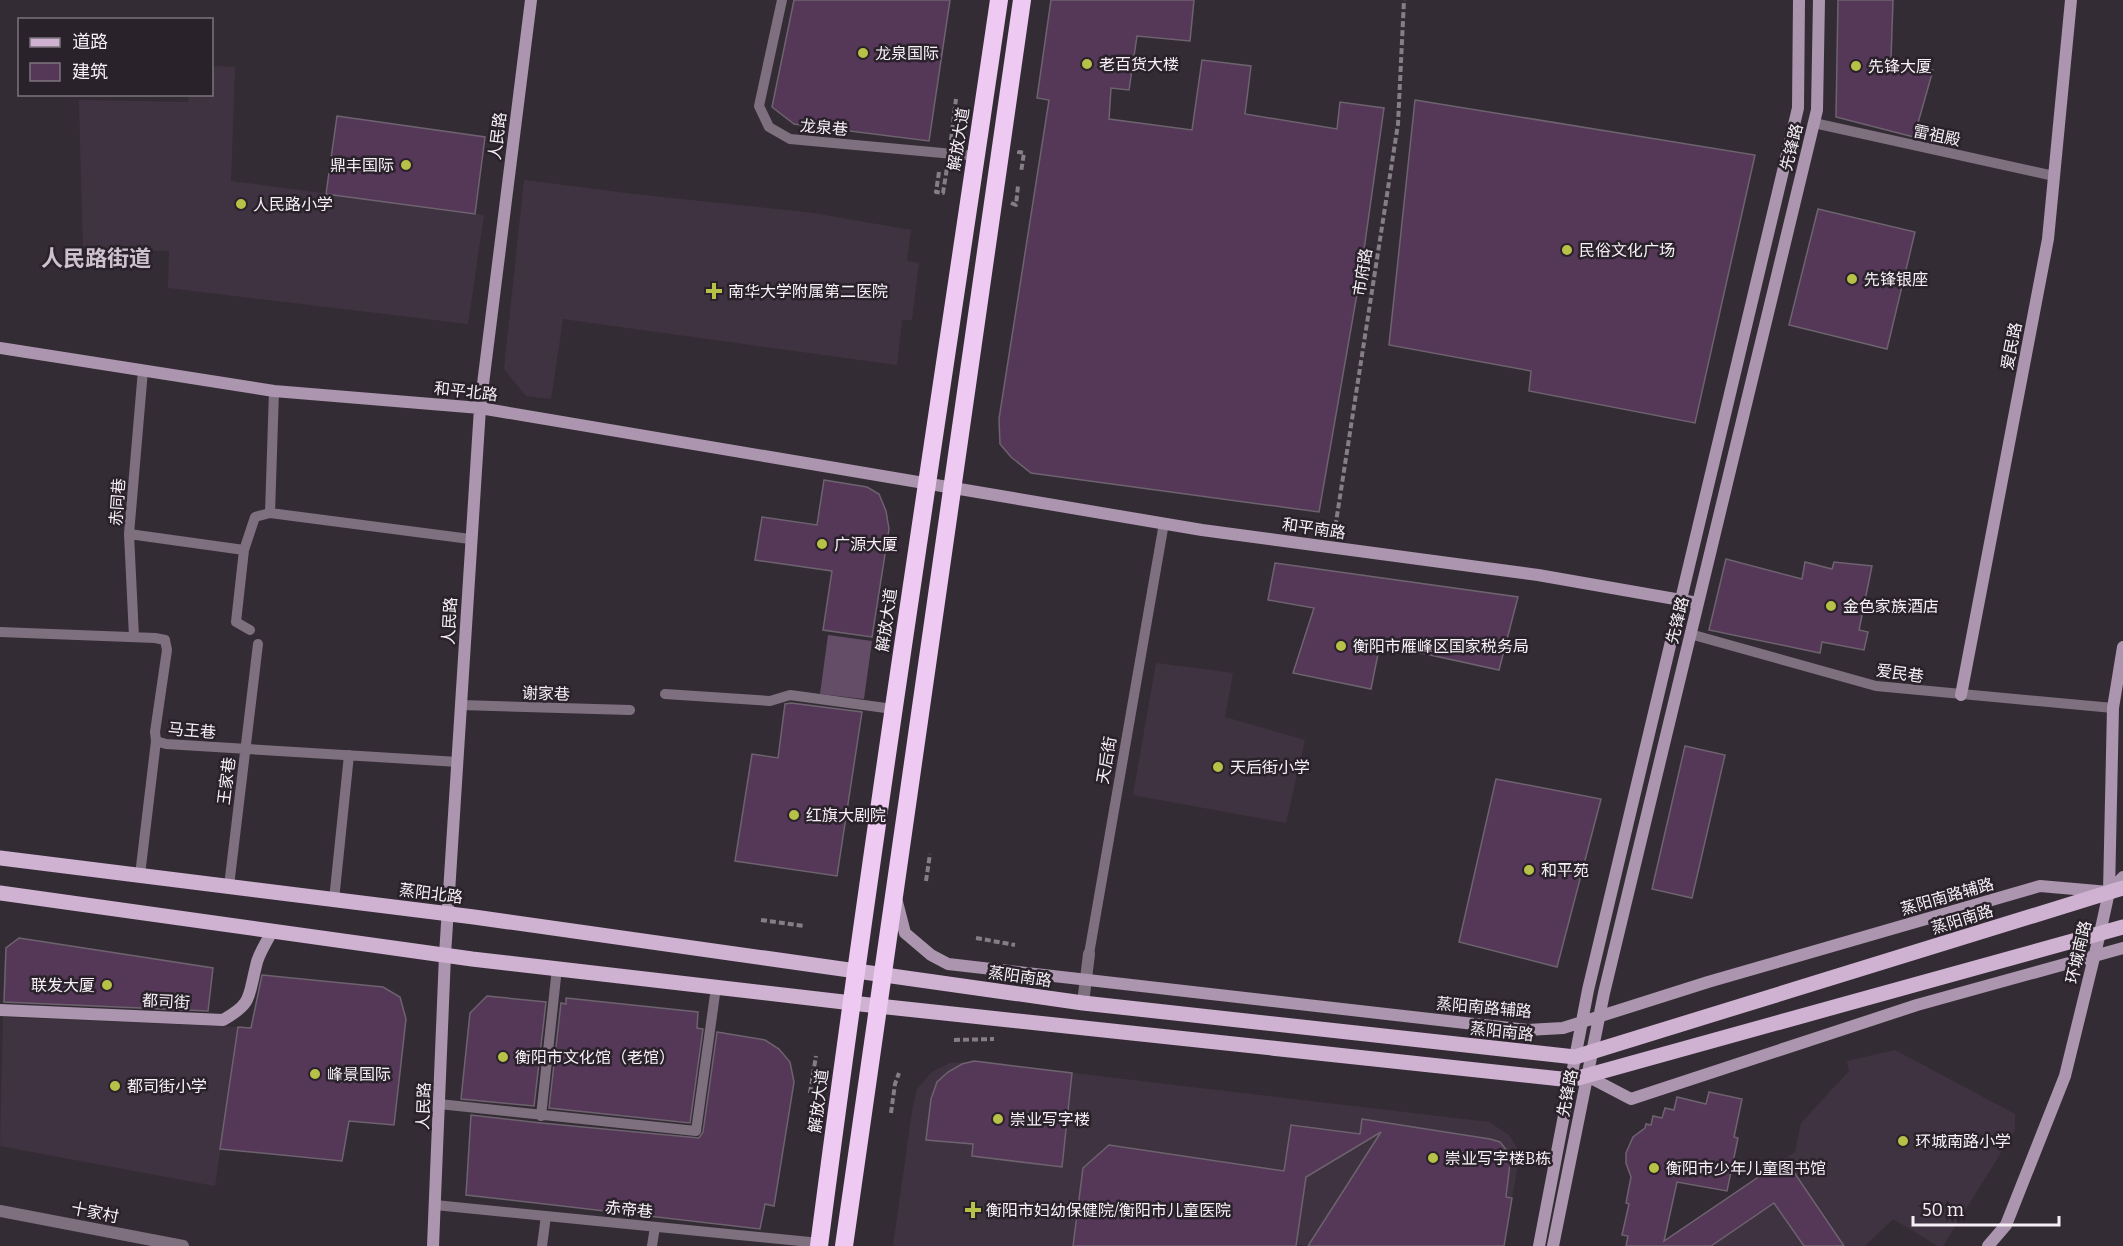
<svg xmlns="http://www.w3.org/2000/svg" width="2123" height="1246" font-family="Bitter,'Noto Sans SC',serif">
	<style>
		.built { fill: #403341 }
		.green { fill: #644d67 }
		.building { fill: #553758; stroke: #6d636e; stroke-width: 1.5 }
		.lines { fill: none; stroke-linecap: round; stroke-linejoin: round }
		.path { stroke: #857e86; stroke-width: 4; stroke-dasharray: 6 3; stroke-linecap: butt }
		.lane { stroke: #7f7080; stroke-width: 10 }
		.street { stroke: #7f7080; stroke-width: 12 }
		.secondary { stroke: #ac95ae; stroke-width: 12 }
		.primary { stroke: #cfb1d1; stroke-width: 15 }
		.highway { stroke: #eecaf2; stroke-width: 18 }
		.poi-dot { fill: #b7c147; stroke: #2a222b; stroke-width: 2 }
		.labels { text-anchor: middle; stroke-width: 5; stroke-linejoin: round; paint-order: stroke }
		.poi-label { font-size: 16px; fill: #f6f0f6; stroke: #2a222b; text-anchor: start }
		.street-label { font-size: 16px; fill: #f6f0f6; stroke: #2a222b }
		.district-label { font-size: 22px; font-weight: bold; fill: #ccc1cd; stroke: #2a222b }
	</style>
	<rect width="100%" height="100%" fill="#342c35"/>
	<!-- built -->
	<path class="built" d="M212 66 235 67 231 181 484 215 468 324 168 288 169 251 83 249 79 100 188 102 189 95 212 94Z
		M524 180 634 194 813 213 911 230 907 261 919 263 912 320H902L897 365 563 319 551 399 526 396 504 369Z
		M1156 663 1233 673 1225 717 1305 740 1286 823 1133 795Z
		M3 1017 238 1027 215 1186 0 1146Z
		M1895 1050 2015 1114V1130L1943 1246H1938L1893 1219 1865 1246H1670L1671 1237 1795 1152 1801 1123 1849 1071 1847 1061Z
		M985 1061 1073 1073 1489 1122 1509 1135 1520 1153 1512 1198 1356 1170 1321 1225 1317 1246H893L912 1112 917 1089 932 1072 950 1063Z"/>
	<!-- green -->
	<path class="green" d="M828 635 872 641 864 699 820 694Z"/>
	<!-- building -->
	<path class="building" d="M794 0H950L929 141 794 124 772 107Z
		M1051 0H1194L1190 41 1137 36 1129 90 1111 88 1109 119 1192 130 1202 60 1251 66 1245 114 1337 129 1340 102 1384 108 1361 271 1319 512 1031 473 1011 457 1000 444 999 419 1049 100 1037 98Z
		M1838 0H1893L1891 59 1933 70 1914 137 1836 117Z
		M1415 100 1755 155 1695 423 1529 391 1531 371 1389 345Z
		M337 116 485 137 475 214 326 194Z
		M1818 209 1915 232 1887 349 1789 325Z
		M824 480 867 487 879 494 886 511 889 529 872 637 823 630 832 571 755 560 762 517 817 525Z
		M1726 559 1802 579 1805 562 1832 569 1834 562 1872 566 1859 630 1868 632 1864 650 1822 642 1820 653 1709 630Z
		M1275 563 1518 597 1499 670 1380 644 1371 689 1293 673 1314 608 1268 600Z
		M791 703 862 712 837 876 735 861 752 754 778 758 785 704Z
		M1685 746 1725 755 1692 898 1652 889Z
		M1496 779 1601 799 1557 967 1459 942Z
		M19 938 213 968 208 1011 4 1002 6 948Z
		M262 975 383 987 400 997 406 1019 394 1125 349 1121 342 1161 220 1149 238 1027 251 1028Z
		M487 996 546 1002 534 1106 461 1099 470 1013Z
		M566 998 698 1012 697 1028 703 1029 690 1123 549 1108 561 1003 566 1004Z
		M717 1032 765 1040 779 1049 790 1062 794 1082 774 1206 765 1204 760 1229 466 1195 471 1115 541 1123 699 1138 703 1132Z
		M974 1061 1072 1073 1062 1167 972 1156 973 1144 926 1140 931 1099 937 1082 948 1072 962 1064Z
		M1709 1092 1742 1099 1734 1137 1738 1138 1727 1191 1677 1182 1664 1241 1785 1159 1844 1246H1804L1774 1203 1711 1246H1626L1628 1236 1622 1235 1629 1204 1626 1203 1631 1177 1626 1163V1153L1633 1137 1645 1128 1646 1124 1651 1125 1653 1116 1662 1118 1665 1108 1674 1110 1677 1097 1706 1104Z
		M1362 1119 1490 1139 1500 1142 1508 1152 1510 1163 1506 1197 1512 1198 1504 1246H1308L1381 1132 1306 1177 1296 1246H1073L1083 1168 1109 1145 1284 1171 1291 1125 1360 1134Z"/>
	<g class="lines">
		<!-- path -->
		<path class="path" d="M951 140 956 99
			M1019 154V152L1024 153 1021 172
			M939 172 936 192 943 193 947 168
			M1011 203 1016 205 1018 186
			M1334 535 1398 124 1404 0
			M926 881 930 854
			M761 920 804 926
			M976 938 1015 945
			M954 1040 994 1039
			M810 1093 816 1056
			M891 1113 895 1084 899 1073"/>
		<!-- lane -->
		<path class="lane" d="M782 0 759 106 769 127 790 139 975 156
			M1814 123 2054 176
			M270 513 470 539
			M129 534 244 550
			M250 630 236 622 244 550 255 517 270 513 274 391
			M0 632 155 638 165 640 167 650 155 732 156 741 166 744 458 762
			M1690 634 1876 686 2113 708
			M134 637 129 534 143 370
			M665 694 770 701 790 695 893 709
			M461 705 630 710
			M140 875 156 741
			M229 886 258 644
			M334 900 349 755
			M1089 954 1164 523
			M439 1104 696 1131 716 987
			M541 1116 557 968
			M435 1205 820 1243
			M542 1246 546 1216
			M652 1246 655 1227"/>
		<!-- street -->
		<path class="street" d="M1083 1003 1089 954
			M0 1211 183 1246"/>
		<!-- secondary -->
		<path class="secondary" d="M0 348 274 391 480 408 1202 530 1538 575 1698 603
			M1961 695 2048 239 2071 0
			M897 902 905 933 931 955 948 964 1527 1030 1563 1028 1708 982 2040 886 2109 892 2123 877
			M0 1010 223 1020C253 1003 248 997 256 966 258 954 267 942 272 931
			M1587 1076 1631 1099 1917 1005 2123 948
			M433 1246 445 955 480 408 531 0
			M1539 1246 1588 990 1798 108 1799 0
			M1553 1246 1604 993 1817 110 1819 0
			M1988 1246 2006 1225 2065 1076 2100 933 2109 892 2113 708 2123 647"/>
		<!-- primary -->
		<path class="primary" d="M0 858 474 917 1083 1003 1575 1057 2123 888
			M0 893 472 959 878 1006 1571 1080 2123 927"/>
		<!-- highway -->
		<path class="highway" d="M819 1246C873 830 938 415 999 0
			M844 1246 1022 0"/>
	</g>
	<!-- markers -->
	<g class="poi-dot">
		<circle cx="863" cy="53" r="6"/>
		<circle cx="1087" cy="64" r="6"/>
		<circle cx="1856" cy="66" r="6"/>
		<circle cx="406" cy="165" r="6"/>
		<circle cx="241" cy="204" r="6"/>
		<circle cx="1567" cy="250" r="6"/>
		<circle cx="1852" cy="279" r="6"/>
		<path d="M711 282h6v6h6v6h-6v6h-6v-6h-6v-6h6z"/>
		<circle cx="822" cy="544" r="6"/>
		<circle cx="1831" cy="606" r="6"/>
		<circle cx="1341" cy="646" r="6"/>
		<circle cx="1218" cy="767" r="6"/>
		<circle cx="794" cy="815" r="6"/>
		<circle cx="1529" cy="870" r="6"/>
		<circle cx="107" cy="985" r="6"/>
		<circle cx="503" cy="1057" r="6"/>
		<circle cx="315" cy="1074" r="6"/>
		<circle cx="115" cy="1086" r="6"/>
		<circle cx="998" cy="1119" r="6"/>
		<circle cx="1903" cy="1141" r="6"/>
		<circle cx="1433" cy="1158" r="6"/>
		<circle cx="1654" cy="1168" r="6"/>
		<path d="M970 1201h6v6h6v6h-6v6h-6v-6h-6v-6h6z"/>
	</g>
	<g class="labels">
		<!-- poi labels -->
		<g class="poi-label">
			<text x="875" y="59">龙泉国际</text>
			<text x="1099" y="70">老百货大楼</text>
			<text x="1868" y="72">先锋大厦</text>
			<text x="394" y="171" text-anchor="end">鼎丰国际</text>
			<text x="253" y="210">人民路小学</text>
			<text x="1579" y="256">民俗文化广场</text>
			<text x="1864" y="285">先锋银座</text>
			<text x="728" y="297">南华大学附属第二医院</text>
			<text x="834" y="550">广源大厦</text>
			<text x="1843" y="612">金色家族酒店</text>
			<text x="1353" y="652">衡阳市雁峰区国家税务局</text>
			<text x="1230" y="773">天后街小学</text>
			<text x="806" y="821">红旗大剧院</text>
			<text x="1541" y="876">和平苑</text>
			<text x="95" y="991" text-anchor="end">联发大厦</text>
			<text x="515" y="1063">衡阳市文化馆（老馆）</text>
			<text x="327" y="1080">峰景国际</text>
			<text x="127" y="1092">都司街小学</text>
			<text x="1010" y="1125">崇业写字楼</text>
			<text x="1915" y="1147">环城南路小学</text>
			<text x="1445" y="1164">崇业写字楼B栋</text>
			<text x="1666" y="1174">衡阳市少年儿童图书馆</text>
			<text x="986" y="1216">衡阳市妇幼保健院/衡阳市儿童医院</text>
		</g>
		<!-- street labels -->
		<g class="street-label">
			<text transform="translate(824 127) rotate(5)" y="6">龙泉巷</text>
			<text transform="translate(1937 135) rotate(12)" y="6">雷祖殿</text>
			<text transform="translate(497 136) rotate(-83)" y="6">人民路</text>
			<text transform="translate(958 139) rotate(-81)" y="6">解放大道</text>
			<text transform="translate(1791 147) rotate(-76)" y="6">先锋路</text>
			<text transform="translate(1362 272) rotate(-81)" y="6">市府路</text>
			<text transform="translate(2011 346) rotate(-79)" y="6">爱民路</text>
			<text transform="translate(466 391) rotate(6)" y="6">和平北路</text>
			<text transform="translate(117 502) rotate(-86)" y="6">赤同巷</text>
			<text transform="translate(1314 528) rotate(8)" y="6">和平南路</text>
			<text transform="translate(886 620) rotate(-82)" y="6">解放大道</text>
			<text transform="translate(1677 620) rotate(-76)" y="6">先锋路</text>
			<text transform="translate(449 621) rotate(-87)" y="6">人民路</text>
			<text transform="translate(1900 673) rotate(8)" y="6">爱民巷</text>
			<text transform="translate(546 693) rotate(2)" y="6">谢家巷</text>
			<text transform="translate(192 730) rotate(5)" y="6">马王巷</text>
			<text transform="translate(1106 760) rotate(-80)" y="6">天后街</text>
			<text transform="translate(226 781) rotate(-83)" y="6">王家巷</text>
			<text transform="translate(431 893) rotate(7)" y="6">蒸阳北路</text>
			<text transform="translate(1947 896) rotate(-16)" y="6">蒸阳南路辅路</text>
			<text transform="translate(1962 919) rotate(-17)" y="6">蒸阳南路</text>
			<text transform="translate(2078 952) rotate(-77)" y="6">环城南路</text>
			<text transform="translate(1020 976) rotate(8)" y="6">蒸阳南路</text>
			<text transform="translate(166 1001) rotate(3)" y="6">都司街</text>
			<text transform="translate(1484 1007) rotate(5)" y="6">蒸阳南路辅路</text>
			<text transform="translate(1502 1031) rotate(6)" y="6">蒸阳南路</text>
			<text transform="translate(1567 1093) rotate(-79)" y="6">先锋路</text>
			<text transform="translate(818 1101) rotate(-83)" y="6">解放大道</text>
			<text transform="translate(423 1106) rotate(-88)" y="6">人民路</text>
			<text transform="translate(629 1209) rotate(6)" y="6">赤帝巷</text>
			<text transform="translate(95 1212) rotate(11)" y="6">十家村</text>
		</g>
		<!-- district labels -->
		<g class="district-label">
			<text x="96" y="266">人民路街道</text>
		</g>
	</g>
	<!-- legend -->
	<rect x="18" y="18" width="195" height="78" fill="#2a222b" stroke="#7c747c" stroke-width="1.5"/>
	<rect x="30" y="38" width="30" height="9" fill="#cfb1d1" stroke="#7c747c" stroke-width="1.5"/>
	<text x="72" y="48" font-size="18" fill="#f6f0f6">道路</text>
	<rect x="30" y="63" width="30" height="18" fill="#553758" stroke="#7c747c" stroke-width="1.5"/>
	<text x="72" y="78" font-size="18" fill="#f6f0f6">建筑</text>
	<!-- scale -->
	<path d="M1913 1216v9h146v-9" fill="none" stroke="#f6f0f6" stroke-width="3"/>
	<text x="1922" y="1216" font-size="18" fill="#f6f0f6" stroke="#2a222b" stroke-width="4.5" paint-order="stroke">50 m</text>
</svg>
